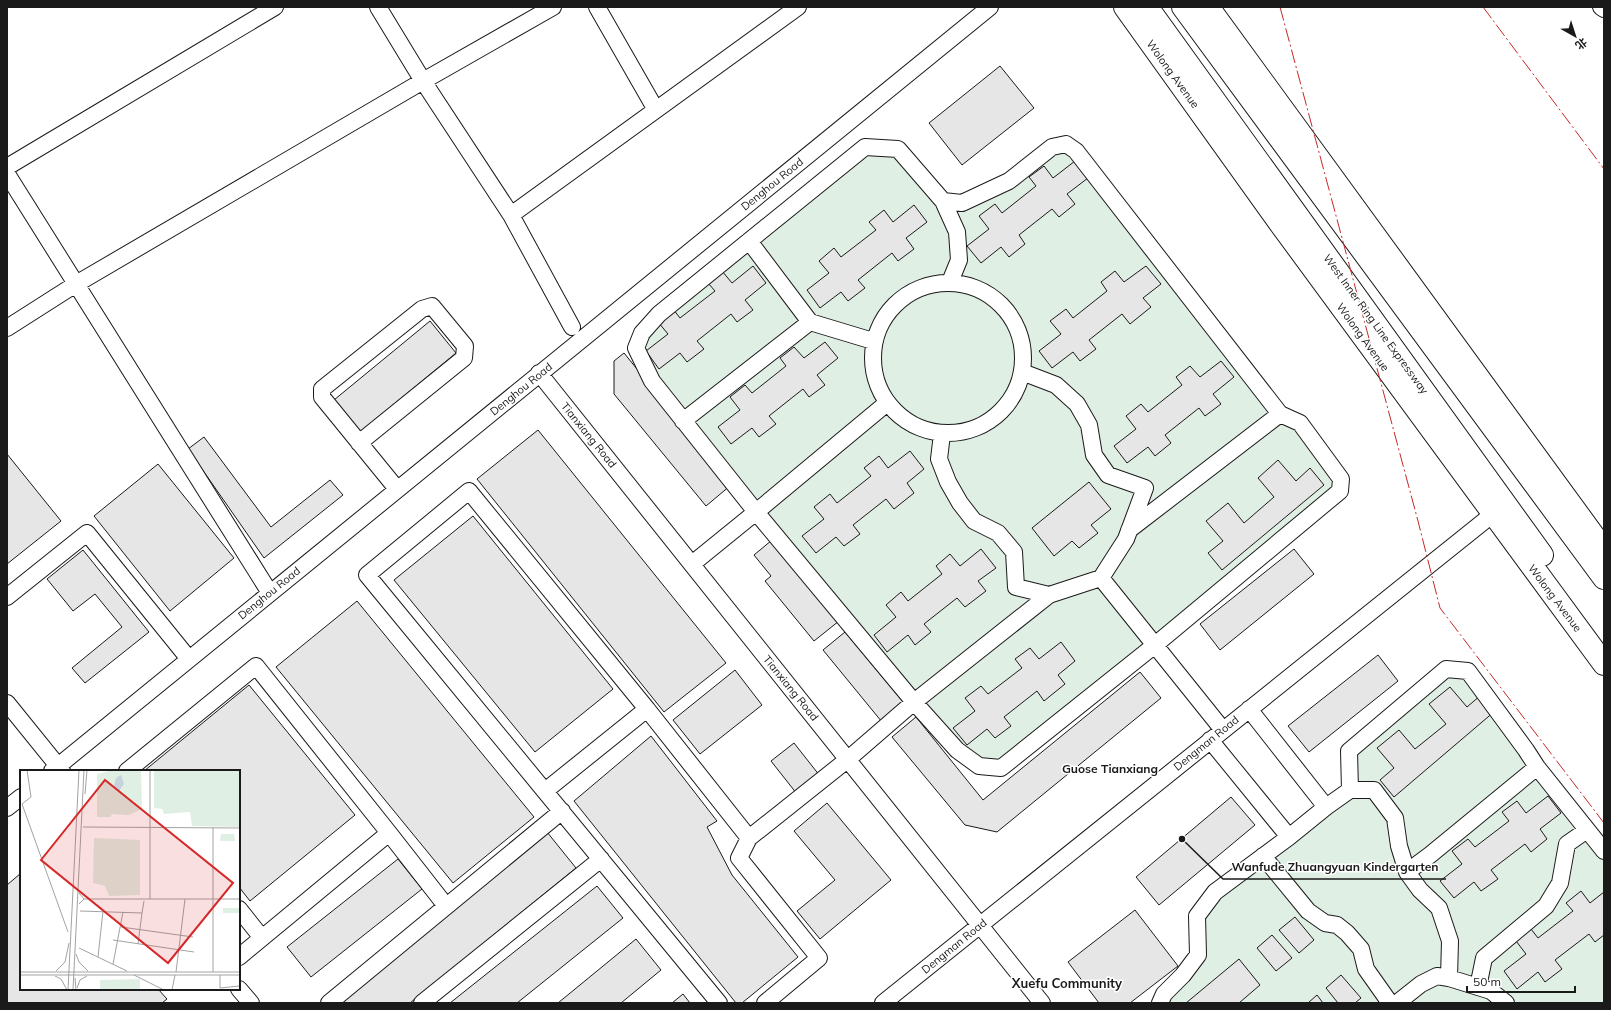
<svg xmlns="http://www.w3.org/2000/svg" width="1611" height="1010" font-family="Mulish,'Noto Sans SC',sans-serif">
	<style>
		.green { fill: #e0efe3; stroke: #6a6a6a }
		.building { fill: #e6e6e6; stroke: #1a1a1a }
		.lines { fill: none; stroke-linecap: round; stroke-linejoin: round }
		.minor-casing { stroke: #1a1a1a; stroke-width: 18 }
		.highway-casing { stroke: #1a1a1a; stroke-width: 24 }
		.minor { stroke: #fff; stroke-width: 16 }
		.highway { stroke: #fff; stroke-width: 22 }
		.power { stroke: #c62828; stroke-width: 1; stroke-dasharray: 14 3 2 3; stroke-linecap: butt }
		.labels { text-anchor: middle; stroke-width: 3; stroke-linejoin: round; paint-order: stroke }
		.street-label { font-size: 11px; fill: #1a1a1a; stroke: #fff }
		.neighbourhood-label { font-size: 12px; font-weight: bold; fill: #1a1a1a; stroke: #fff }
		.quarter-label { font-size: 13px; font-weight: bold; fill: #1a1a1a; stroke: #fff }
		.inset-road { fill: none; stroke: #a3a3a3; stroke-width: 1 }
		.view { fill: #d62828; fill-opacity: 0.15; stroke: #d62828; stroke-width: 2 }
		.inset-edge { fill: none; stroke: #1a1a1a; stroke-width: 2 }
		.leader { fill: none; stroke: #1a1a1a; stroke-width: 1.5 }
		.callout-dot { fill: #1a1a1a; stroke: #fff; stroke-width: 1.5 }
		.callout-label { font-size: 12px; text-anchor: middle; font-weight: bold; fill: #1a1a1a; stroke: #fff; stroke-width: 3; stroke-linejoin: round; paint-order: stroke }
	</style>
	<rect width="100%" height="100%" fill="#fff"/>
	<!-- green -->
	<path class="green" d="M1066 144 1280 413 1300 423 1340 491 1001 768 979 766 914 702 636 348 642 333 865 147 898 149 943 201 962 203Z
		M1446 669 1468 671 1604 851V1003H1160L1198 955 1197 916 1350 790 1349 751Z"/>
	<!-- building -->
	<path class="building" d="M1000 66 1034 108 962 165 929 123Z
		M1075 161 1088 178 1067 194 1075 204 1059 217 1052 209 1019 235 1025 244 1009 257 1001 247 981 263 967 246 989 229 979 216 995 204 1002 213 1036 186 1029 177 1044 166 1053 178Z
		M914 205 927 222 906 238 914 249 898 261 892 253 858 280 865 288 848 301 841 292 820 308 807 290 829 273 819 261 834 248 841 257 876 230 869 222 884 210 893 222Z
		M753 266 766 283 745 300 753 310 737 322 731 314 697 341 704 349 687 362 680 353 659 369 646 351 668 334 658 322 673 309 680 318 715 291 708 283 722 271 732 283Z
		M1146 266 1161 284 1143 298 1151 307 1130 324 1122 314 1089 340 1096 349 1080 361 1073 352 1052 368 1039 351 1061 334 1050 321 1066 309 1073 318 1107 291 1101 282 1115 271 1124 282Z
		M430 321 456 353 360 432 334 400Z
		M825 342 838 358 817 375 825 385 809 397 803 389 769 416 776 424 759 437 752 428 731 444 718 427 740 410 730 397 745 385 752 393 786 366 780 358 794 347 804 358Z
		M624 353 731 485 706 506 614 394V361Z
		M1221 361 1234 377 1213 394 1221 404 1205 416 1199 408 1165 435 1171 443 1155 456 1148 447 1127 463 1114 446 1136 429 1126 416 1141 404 1148 412 1182 385 1176 377 1190 366 1200 377Z
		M538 430 726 663 664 712 477 479Z
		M204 437 271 527 330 480 343 495 264 558 188 449Z
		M910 451 924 469 907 483 914 493 894 509 886 499 853 525 860 534 844 546 836 537 816 553 802 536 824 519 814 507 830 494 837 503 871 476 864 468 879 456 888 468Z
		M7 454 61 521 7 564Z
		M1278 460 1296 481 1310 468 1324 485 1222 570 1208 553 1223 541 1206 521 1228 503 1244 523 1274 497 1258 478Z
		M158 464 234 558 170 611 94 516Z
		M1089 482 1111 509 1091 525 1098 533 1079 548 1072 541 1054 556 1032 528Z
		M473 516 613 689 535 752 394 580Z
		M772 540 839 621 814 641 765 581 771 576 754 555Z
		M981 549 996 568 978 581 986 591 965 607 957 598 924 624 931 632 915 645 908 635 887 652 874 635 896 617 886 605 901 592 908 601 942 574 936 566 950 554 960 566Z
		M1294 549 1314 574 1220 650 1200 624Z
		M83 550 149 632 85 683 72 668 122 627 95 594 73 611 47 579Z
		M357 601 534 817 453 883 276 667Z
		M845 632 904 703 882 722 823 650Z
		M1061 642 1075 661 1058 675 1065 684 1044 701 1037 691 1004 717 1011 726 995 738 987 729 967 745 953 728 975 711 965 698 981 686 988 694 1022 668 1015 659 1030 648 1039 659Z
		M1378 655 1398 681 1309 752 1288 726Z
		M735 670 762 705 700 754 673 720Z
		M1140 672 1161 698 997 832 965 825 892 737 916 717 983 800Z
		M249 685 355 815 250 901 239 887V771H144Z
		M1450 687 1467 707 1481 695 1495 711 1394 797 1380 780 1394 768 1377 748 1399 730 1415 749 1446 724 1429 704Z
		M651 736 717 821 707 827 732 875 798 957 742 1003H736L574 801Z
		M794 743 820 776 797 794 771 761Z
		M1548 796 1561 813 1540 829 1547 839 1531 852 1525 844 1491 870 1498 879 1481 891 1474 882 1454 898 1440 881 1462 864 1452 851 1468 839 1475 847 1509 821 1502 812 1517 801 1526 813Z
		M1231 797 1255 825 1159 905 1136 877Z
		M827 803 891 880 820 939 797 911 835 880 794 831Z
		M547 832 576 868 410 1003H337Z
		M398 859 422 889 311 977 287 947Z
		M21 873V989H158L167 999 162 1003H7V885Z
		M597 886 623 918 517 1003H450Z
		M1581 891 1590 903 1604 892V935L1595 942 1589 934 1555 960 1562 969 1545 982 1538 972 1517 989 1504 971 1526 954 1516 941 1531 929 1538 938 1573 911 1566 903Z
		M1135 910 1178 966 1130 1003H1099L1068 962Z
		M1295 917 1314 940 1299 953 1279 930Z
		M1272 935 1292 958 1276 971 1257 948Z
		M636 939 661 970 621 1003H558Z
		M1239 959 1260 985 1239 1003H1186Z
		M1341 975 1361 998 1355 1003H1338L1326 988Z
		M683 994 690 1003H672Z
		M1317 995 1323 1003H1308Z"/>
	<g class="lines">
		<defs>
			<path id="minor" d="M378 7 423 81 511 215 798 7
				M597 7 656 110
				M1601 7 1604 9
				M7 167 275 7
				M7 174 270 593
				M943 201 957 232 959 260 950 282
				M511 215 572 327
				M749 241 810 322 873 341
				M873 358a75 75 0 1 1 150 0a75 75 0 1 1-150 0Z
				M7 328 76 284 423 81 553 7
				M1022 372 1056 385 1077 404 1089 425 1094 455 1108 475 1145 488 1126 539 1101 578 1223 730
				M539 373 1042 1003
				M887 403 756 512 652 381 636 348 642 333 659 314 865 147 898 149 943 201 962 203 1009 181 1052 147 1066 144 1076 151 1280 414 1129 530
				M683 421 810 322
				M942 434 939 459 948 482 960 503 974 521 998 533 1014 552 1016 587 1049 595 1101 578
				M359 443 464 358 465 346 432 306 422 309 322 389V397L397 489
				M692 564 756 512 914 702 1049 595
				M7 597 87 533 189 659
				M7 703 62 771
				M647 709 749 838 847 760 914 702 957 750 979 766 1001 768 1155 645 1340 491 1341 479 1300 423 1280 414
				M1210 740 1289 837 1326 807 1249 709
				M52 771 990 7
				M127 771 256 666 389 833
				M1350 790 1349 751 1446 669 1468 671 1526 750 1537 767
				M545 791 647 709 469 491 367 575 719 1003
				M1326 807 1350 790H1374L1395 818 1399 846 1407 872 1430 855 1537 767 1604 851
				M7 808 21 797
				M749 838 739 858 819 958 765 1003
				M1263 856 1308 911 1325 923 1337 925 1347 933 1361 949 1366 969 1390 1003
				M1407 872 1420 890 1439 908 1450 941 1449 978
				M239 909 262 938
				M239 957 389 833 446 906
				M1478 987 1484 958 1546 906 1560 883 1567 844 1587 830
				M239 989 251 1003
				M329 1003 562 811
				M422 1003 601 859
				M883 1003 1493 514
				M1160 1003 1164 994 1183 975 1198 955 1197 916 1215 892 1289 837
				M1397 1003 1421 984 1437 976 1449 978 1491 991 1506 1003"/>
			<path id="highway" d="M1125 7 1282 226 1604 664
				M1147 7 1542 555
				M1183 7 1604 578
				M1208 7 1604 550"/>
		</defs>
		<!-- minor casing -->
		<use href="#minor" class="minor-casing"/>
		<!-- highway casing -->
		<use href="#highway" class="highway-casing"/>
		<!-- minor -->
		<use href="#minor" class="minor"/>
		<!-- highway -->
		<use href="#highway" class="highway"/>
		<!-- power -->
		<path class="power" d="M1280 7 1418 521 1440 608 1604 823
			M1483 7 1604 169"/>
	</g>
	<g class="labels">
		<!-- street labels -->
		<g class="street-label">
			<text transform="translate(1173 74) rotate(54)" y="4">Wolong Avenue</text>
			<text transform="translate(772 184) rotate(-39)" y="4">Denghou Road</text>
			<text transform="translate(1376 324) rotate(54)" y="4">West Inner Ring Line Expressway</text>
			<text transform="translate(1363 337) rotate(54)" y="4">Wolong Avenue</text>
			<text transform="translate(521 389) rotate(-39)" y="4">Denghou Road</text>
			<text transform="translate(589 435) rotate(51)" y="4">Tianxiang Road</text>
			<text transform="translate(269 593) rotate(-39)" y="4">Denghou Road</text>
			<text transform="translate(1555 598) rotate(53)" y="4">Wolong Avenue</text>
			<text transform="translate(791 688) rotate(51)" y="4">Tianxiang Road</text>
			<text transform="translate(1206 743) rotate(-39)" y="4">Dengman Road</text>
			<text transform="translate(954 946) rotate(-39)" y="4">Dengman Road</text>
		</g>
		<!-- neighbourhood labels -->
		<g class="neighbourhood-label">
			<text x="1110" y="773">Guose Tianxiang</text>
		</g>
		<!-- quarter labels -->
		<g class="quarter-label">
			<text x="1067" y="988">Xuefu Community</text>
		</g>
	</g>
	<!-- overview -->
	<g transform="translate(20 770)">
		<rect width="220" height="220" fill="#fff"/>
		<path d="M93 0H121L122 39 109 45 92 44 90 47H77V4ZM134 0H220V57L172 56 170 42 144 44 142 39 134 38ZM201 64H214L215 71H200ZM74 68 120 70V125L89 126 85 116 73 113ZM203 138H220V143H203ZM120 209V220H80V210Z" fill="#e0efe3"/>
		<path d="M101 5 104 14 99 21 94 16 96 8Z" fill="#c6d2dc"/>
		<path class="inset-road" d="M7 0 11 27 2 34 48 162M65 24 67 0M63 57 220 58M193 57V202M64 129H220M130 129V0M59 134 64 129 59 123M60 141 122 143 118 174M122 143 124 131M101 157 173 167M93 170 174 182M59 178 107 201M56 184 59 192 68 201M78 187 83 141M93 194 103 142M36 201 45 192 49 173M0 202H220M156 202 165 129M0 205H220M114 205 144 220M200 205V218L220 216M35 206 41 209 47 220M55 208 56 220M57 218 60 210 67 206M48 220 59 0M53 220 64 0M152 220 155 205"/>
		<path class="view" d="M85 10 213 113 148 193 21 90Z"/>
		<rect width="220" height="220" class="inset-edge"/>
	</g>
	<!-- callouts -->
	<path class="leader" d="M1182 839L1223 879H1446"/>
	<circle class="callout-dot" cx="1182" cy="839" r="4"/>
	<g class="callout-label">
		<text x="1335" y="871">Wanfude Zhuangyuan Kindergarten</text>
	</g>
	<!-- border -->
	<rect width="1611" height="1010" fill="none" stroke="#1a1a1a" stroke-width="16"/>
	<!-- north arrow -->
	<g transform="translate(1575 36) rotate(141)" stroke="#ffffff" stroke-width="3" paint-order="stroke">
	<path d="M0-3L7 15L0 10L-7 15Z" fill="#1a1a1a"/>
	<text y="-6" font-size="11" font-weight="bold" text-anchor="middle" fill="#1a1a1a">北</text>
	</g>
	<!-- scale -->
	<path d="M1467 986v6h108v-6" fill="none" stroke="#1a1a1a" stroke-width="2"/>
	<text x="1473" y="986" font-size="12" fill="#1a1a1a" stroke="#ffffff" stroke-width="3" paint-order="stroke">50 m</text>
</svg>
